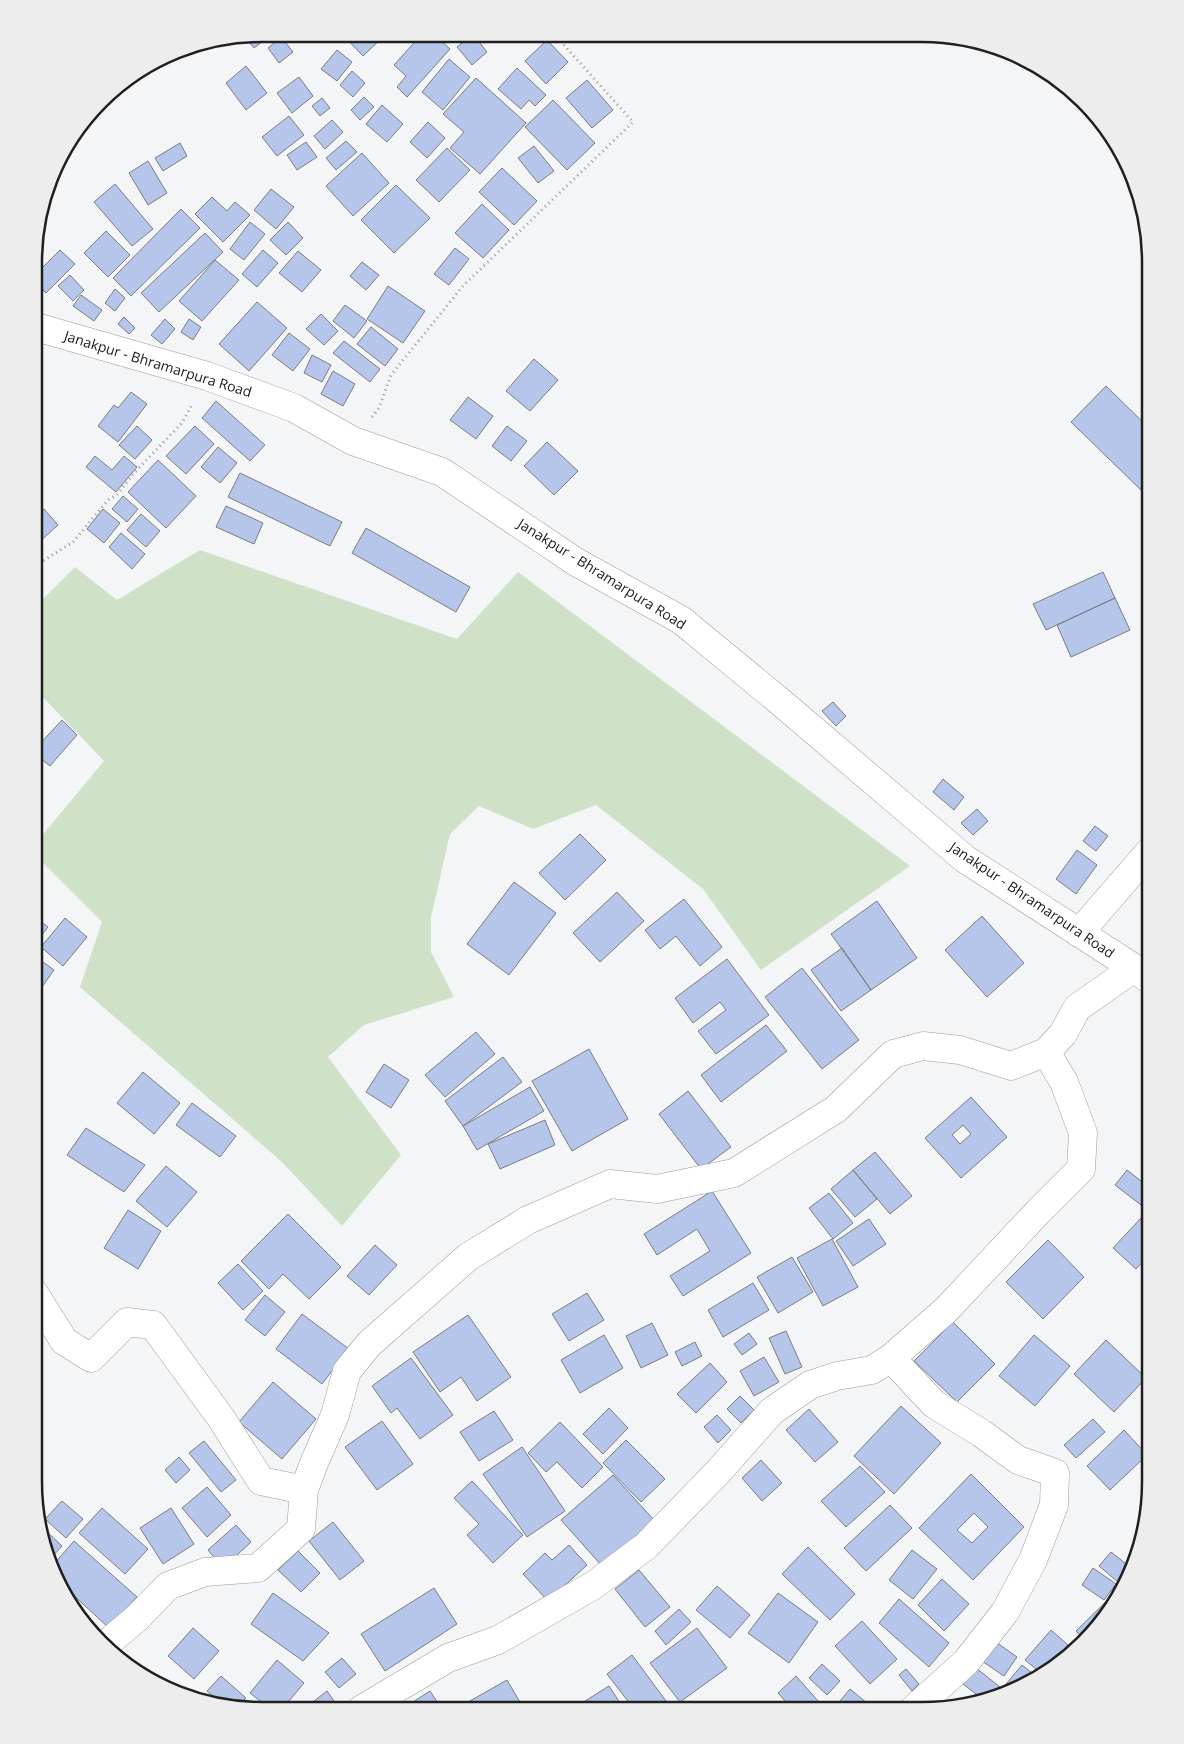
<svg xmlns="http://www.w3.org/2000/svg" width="1184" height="1744" font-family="'Open Sans',sans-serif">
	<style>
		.green { fill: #cfe1c7 }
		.building { fill: #b5c6ea; stroke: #7d7d7f; fill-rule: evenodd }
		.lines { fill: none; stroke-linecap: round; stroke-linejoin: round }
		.minor-casing { stroke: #9d9d9f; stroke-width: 29 }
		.path { stroke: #999a9b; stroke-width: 3; stroke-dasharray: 1 4; stroke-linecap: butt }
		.minor { stroke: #fff; stroke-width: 28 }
		.labels { text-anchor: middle; stroke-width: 4.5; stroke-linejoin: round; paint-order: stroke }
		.street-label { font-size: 14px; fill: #202021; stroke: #fff }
		.rim { fill: none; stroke: #202021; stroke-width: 2.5 }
	</style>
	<rect width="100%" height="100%" fill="#f4f5f7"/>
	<!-- green -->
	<path class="green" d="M200 550 457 639 518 572 910 866 761 970 703 889 596 805 533 829 479 806 450 834 431 917V952L454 997 364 1025 328 1057 401 1155 342 1226 281 1161 80 987 102 922 35 855V844L104 761 35 689V607L75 567 117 600Z"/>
	<!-- building -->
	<path class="building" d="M262 34H272L254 48 245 37Z
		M342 34H376L381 39 363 56Z
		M422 34H434L450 49 407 97 397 87 406 76 394 65Z
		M473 34 487 52 472 65 457 47Z
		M281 37 293 52 279 63 268 48Z
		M547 40 568 62 546 84 525 61Z
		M337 50 352 62 337 81 321 69Z
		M449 59 470 77 443 110 422 92Z
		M246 66 267 93 246 110 226 83Z
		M517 68 546 95 535 106 529 100 521 109 498 89Z
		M352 71 365 83 353 97 340 85Z
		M299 77 313 96 292 113 277 93Z
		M476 78 526 123 480 174 450 148 464 132 443 114Z
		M587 80 613 110 592 128 566 98Z
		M364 97 374 107 360 120 351 110Z
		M322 98 330 108 320 116 312 106Z
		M553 100 595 143 567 170 525 127Z
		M382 105 403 124 387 142 366 124Z
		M289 116 304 135 277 156 262 137Z
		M332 120 343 132 325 149 314 136Z
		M428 122 445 138 427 158 410 142Z
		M346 141 357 152 336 170 326 158Z
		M306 142 317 157 297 170 287 155Z
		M180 143 187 156 163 171 155 158Z
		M534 146 554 171 538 183 518 158Z
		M447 148 470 170 439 202 416 180Z
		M362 153 389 183 353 216 326 186Z
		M148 161 167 193 148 205 129 173Z
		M502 168 537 201 514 225 479 192Z
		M115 184 153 229 132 246 94 202Z
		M396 185 430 218 394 253 361 220Z
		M271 189 294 207 276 229 254 210Z
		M212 197 227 211 235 202 250 215 223 242 195 214Z
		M482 204 509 230 483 258 455 233Z
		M181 209 200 228 131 296 113 278Z
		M250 222 265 234 244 260 230 249Z
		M288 222 303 238 286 255 270 240Z
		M106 231 130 255 108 277 84 253Z
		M205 233 223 252 159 312 141 293Z
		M455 248 469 259 449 285 434 274Z
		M60 250 75 264 46 293 36 282V274Z
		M263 250 278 263 257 287 242 274Z
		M298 251 321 270 302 292 279 273Z
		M215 260 239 280 202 321 179 301Z
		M362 262 379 275 366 290 350 276Z
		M70 275 84 290 73 301 58 286Z
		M388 286 425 311 403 343 367 319Z
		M115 289 125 298 115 311 105 303Z
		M81 295 102 310 94 321 73 306Z
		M257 302 287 328 249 371 219 344Z
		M345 305 367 321 354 338 333 321Z
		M321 314 338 331 324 345 306 329Z
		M124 317 135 328 129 334 118 324Z
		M165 319 175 329 162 344 151 335Z
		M189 319 201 327 193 340 181 332Z
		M371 327 398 349 385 366 357 344Z
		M289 333 310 349 293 371 272 355Z
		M344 341 380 369 370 382 333 353Z
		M312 355 331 365 322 382 304 373Z
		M534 359 558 380 530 411 506 391Z
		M333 371 355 384 343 406 321 394Z
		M1106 386 1150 429V483L1142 491 1071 422Z
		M131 392 147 404 118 442 98 426 114 405 118 408Z
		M468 397 493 416 476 439 450 420Z
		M216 401 265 445 250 461 202 418Z
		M137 426 152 440 135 459 119 445Z
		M195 426 214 444 186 474 166 456Z
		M507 426 527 441 511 461 492 446Z
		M547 442 578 471 554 495 524 466Z
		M218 447 237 463 220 483 201 467Z
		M95 456 112 470 124 456 137 467 116 492 86 467Z
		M158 460 196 496 166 528 128 492Z
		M240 473 342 522 330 546 228 497Z
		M123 496 138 509 127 522 112 509Z
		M226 506 263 523 254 544 216 527Z
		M44 509 58 525 37 544 35 543V518Z
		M103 509 120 523 104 543 87 529Z
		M141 514 160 531 146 547 127 530Z
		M366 528 470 587 456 612 352 553Z
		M121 533 145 554 132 569 109 547Z
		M1103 572 1115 598 1046 630 1033 604Z
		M1115 598 1130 630 1071 657 1057 625Z
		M833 702 846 716 836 726 822 711Z
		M62 720 77 735 50 766 35 754V749Z
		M943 779 964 797 954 810 933 792Z
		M977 809 988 821 973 835 961 823Z
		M1095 826 1108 836 1096 851 1083 841Z
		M580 834 606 860 565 900 539 873Z
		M1077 850 1097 865 1076 894 1056 879Z
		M514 882 556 913 509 975 467 944Z
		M617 892 644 921 600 962 573 933Z
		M684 899 722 947 700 966 676 936 660 949 645 930Z
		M877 901 917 958 871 990 831 934Z
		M982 916 1024 963 987 997 945 950Z
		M35 917 48 927 35 944Z
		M65 918 87 937 63 966 41 947Z
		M842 948 871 990 841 1011 811 970Z
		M35 956 54 970 35 997Z
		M727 959 769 1015 716 1054 698 1031 726 1010 720 1002 693 1023 675 998Z
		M802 968 859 1040 822 1069 765 997Z
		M766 1025 787 1051 721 1102 701 1075Z
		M476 1032 495 1054 445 1097 425 1075Z
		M589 1049 628 1119 572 1151 532 1081Z
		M503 1057 522 1082 463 1126 445 1101Z
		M384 1064 409 1080 391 1108 366 1092Z
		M143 1072 180 1103 154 1134 117 1103Z
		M530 1087 544 1111 477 1150 463 1126Z
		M688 1091 731 1147 701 1169 659 1114Z
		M971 1097 1007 1137 961 1178 925 1138ZM963 1125 971 1134 960 1144 952 1135Z
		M192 1103 236 1136 220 1157 176 1125Z
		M545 1120 555 1145 500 1169 488 1144Z
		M86 1128 145 1165 124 1192 67 1155Z
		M875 1152 912 1196 890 1214 853 1170Z
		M166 1166 197 1192 167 1227 136 1201Z
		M853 1170 877 1199 855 1217 831 1189Z
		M1127 1170 1150 1188V1201L1145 1208 1115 1185Z
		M712 1191 751 1253 683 1296 670 1276 710 1251 697 1229 657 1255 644 1234Z
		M829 1193 853 1223 833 1239 809 1208Z
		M128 1210 161 1231 138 1269 104 1248Z
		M288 1214 341 1267 309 1299 283 1274 269 1289 241 1261Z
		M1141 1218 1150 1226V1254L1136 1269 1113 1248Z
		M869 1219 886 1244 853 1266 836 1241Z
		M832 1239 858 1287 823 1306 797 1258Z
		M1048 1240 1084 1277 1043 1319 1006 1282Z
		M375 1245 397 1265 369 1295 347 1276Z
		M792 1257 813 1292 778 1313 757 1277Z
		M238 1264 263 1291 243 1310 218 1283Z
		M753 1283 769 1310 723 1337 708 1310Z
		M587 1293 604 1320 569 1341 552 1314Z
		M265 1295 285 1312 265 1336 245 1320Z
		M302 1314 349 1349 322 1384 276 1349Z
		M468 1315 511 1377 477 1401 461 1377 440 1392 413 1352Z
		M953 1322 995 1364 957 1402 914 1361Z
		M652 1323 668 1355 641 1368 626 1336Z
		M786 1331 802 1367 785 1374 769 1338Z
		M749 1333 757 1344 742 1355 734 1344Z
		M604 1335 623 1368 580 1393 561 1360Z
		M1034 1335 1070 1366 1035 1406 999 1376Z
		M1106 1340 1146 1378 1114 1412 1074 1374Z
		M695 1342 702 1356 682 1366 675 1352Z
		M764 1357 779 1382 754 1396 740 1371Z
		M411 1358 453 1415 420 1439 397 1408 391 1413 372 1386Z
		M710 1363 727 1382 696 1413 677 1394Z
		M273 1382 316 1419 282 1459 239 1422Z
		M740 1396 754 1410 741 1423 727 1409Z
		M901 1406 941 1443 894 1494 854 1456Z
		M609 1408 628 1428 603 1454 583 1434Z
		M809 1409 838 1442 815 1462 786 1430Z
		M494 1411 513 1440 479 1461 460 1432Z
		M717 1415 731 1430 718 1443 704 1427Z
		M1093 1419 1105 1432 1076 1458 1064 1445Z
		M382 1421 413 1464 377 1490 345 1447Z
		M560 1422 603 1467 582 1488 557 1462 546 1472 528 1453Z
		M1124 1430 1147 1455 1110 1490 1087 1466Z
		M626 1440 665 1479 641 1502 603 1463Z
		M204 1441 236 1480 221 1492 189 1453Z
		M522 1447 565 1511 527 1537 483 1474Z
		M179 1457 190 1470 176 1483 165 1470Z
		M761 1460 782 1483 762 1501 742 1478Z
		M860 1466 885 1492 846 1527 821 1501Z
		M971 1474 1024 1527 973 1580 919 1528ZM974 1513 988 1527 972 1543 957 1530Z
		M613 1475 654 1520 602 1566 561 1520Z
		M472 1481 523 1535 493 1563 467 1535 479 1524 454 1498Z
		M207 1487 231 1515 207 1537 182 1508Z
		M62 1501 83 1519 66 1538 45 1519Z
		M890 1505 912 1528 866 1571 844 1548Z
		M102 1508 148 1549 125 1574 79 1533Z
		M171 1508 194 1544 163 1564 140 1528Z
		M333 1522 364 1561 340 1580 309 1541Z
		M236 1525 251 1542 223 1568 208 1550Z
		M45 1530 62 1546 51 1558Z
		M74 1541 137 1597 109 1628 57 1580 53 1565Z
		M569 1545 587 1565 548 1601 523 1574 545 1553 552 1560Z
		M808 1547 855 1594 830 1620 782 1574Z
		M912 1550 937 1569 913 1599 889 1580Z
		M298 1551 320 1573 301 1592 278 1570Z
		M1111 1552 1130 1567 1118 1582 1099 1566Z
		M1093 1568 1116 1584 1104 1600 1082 1585Z
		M639 1570 670 1607 645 1627 615 1589Z
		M942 1579 969 1604 944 1631 918 1605Z
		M1125 1583 1112 1609 1084 1640 1076 1631Z
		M717 1586 750 1615 730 1638 696 1610Z
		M434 1588 457 1624 385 1671 361 1634Z
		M273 1593 329 1633 303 1661 251 1624Z
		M778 1593 818 1622 789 1663 748 1633Z
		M67 1597 95 1626 90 1631Z
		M899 1599 949 1643 929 1667 879 1623Z
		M679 1609 691 1622 666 1645 655 1631Z
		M862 1621 897 1659 870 1684 835 1646Z
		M193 1628 219 1651 194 1679 168 1656Z
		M697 1628 727 1668 680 1702 650 1663Z
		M1051 1630 1075 1651 1042 1674 1025 1660Z
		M993 1640 1017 1657 1004 1676 979 1659Z
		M632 1655 666 1701 655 1710 634 1709 607 1674Z
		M342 1658 356 1674 339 1688 325 1672Z
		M277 1660 304 1683 283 1708H269L250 1693Z
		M822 1664 840 1681 827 1695 809 1678Z
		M1022 1665 1037 1677 1023 1687 1003 1691 1001 1690Z
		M976 1668 1000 1687 996 1693 980 1697 963 1684Z
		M906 1669 919 1684 912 1691 899 1675Z
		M221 1676 246 1698 236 1708 221 1704 207 1691Z
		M796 1676 826 1710H793L778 1693Z
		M507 1680 524 1709H463L461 1706Z
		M609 1686 624 1709H586L582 1703Z
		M850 1689 873 1708 870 1710H841L836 1706Z
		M327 1691 338 1707 336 1709H311L309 1705Z
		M430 1691 442 1709H402Z"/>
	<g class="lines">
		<defs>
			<path id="minor" d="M36 327 207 376 294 408 353 441 442 472 576 562 681 620 777 699 965 859 1134 968 1150 980
				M1079 933 1150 851
				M34 1293 64 1341 91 1358 127 1322 153 1325 221 1418 261 1481 304 1490
				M891 1358 934 1404 981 1433 1018 1460 1055 1473 1054 1505 1033 1560 1005 1612 966 1662 913 1710
				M105 1645 137 1618 168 1586 205 1572 258 1568 301 1529 304 1490 314 1463 335 1415 347 1371 369 1344 468 1257 528 1220 610 1184 657 1189 734 1173 836 1109 893 1054 923 1046 960 1050 1011 1066 1046 1052
				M362 1709 448 1658 498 1640 594 1585 646 1546 718 1472 772 1411 810 1385 837 1376 872 1370 891 1358 946 1310 1038 1212 1081 1169 1083 1133 1064 1082 1046 1052 1063 1034 1077 1008 1134 968"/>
		</defs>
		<!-- minor casing -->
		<use href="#minor" class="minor-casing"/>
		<!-- path -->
		<path class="path" d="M372 417 379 408 391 375 463 286 633 122 555 35
			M35 566 73 542 108 500 117 495 133 474 182 423 193 403"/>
		<!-- minor -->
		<use href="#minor" class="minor"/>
	</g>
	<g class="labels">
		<!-- street labels -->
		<g class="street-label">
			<text transform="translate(158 364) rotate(17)" y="5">Janakpur - Bhramarpura Road</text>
			<text transform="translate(602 574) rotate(32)" y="5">Janakpur - Bhramarpura Road</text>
			<text transform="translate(1032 900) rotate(34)" y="5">Janakpur - Bhramarpura Road</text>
		</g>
	</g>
	<!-- crop -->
	<path d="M0 0H1184V1744H0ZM262 42H922A220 220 0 0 1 1142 262V1482A220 220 0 0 1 922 1702H262A220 220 0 0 1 42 1482V262A220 220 0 0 1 262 42Z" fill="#ededed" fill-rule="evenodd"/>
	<path class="rim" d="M262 42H922A220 220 0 0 1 1142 262V1482A220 220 0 0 1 922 1702H262A220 220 0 0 1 42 1482V262A220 220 0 0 1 262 42Z"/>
</svg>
